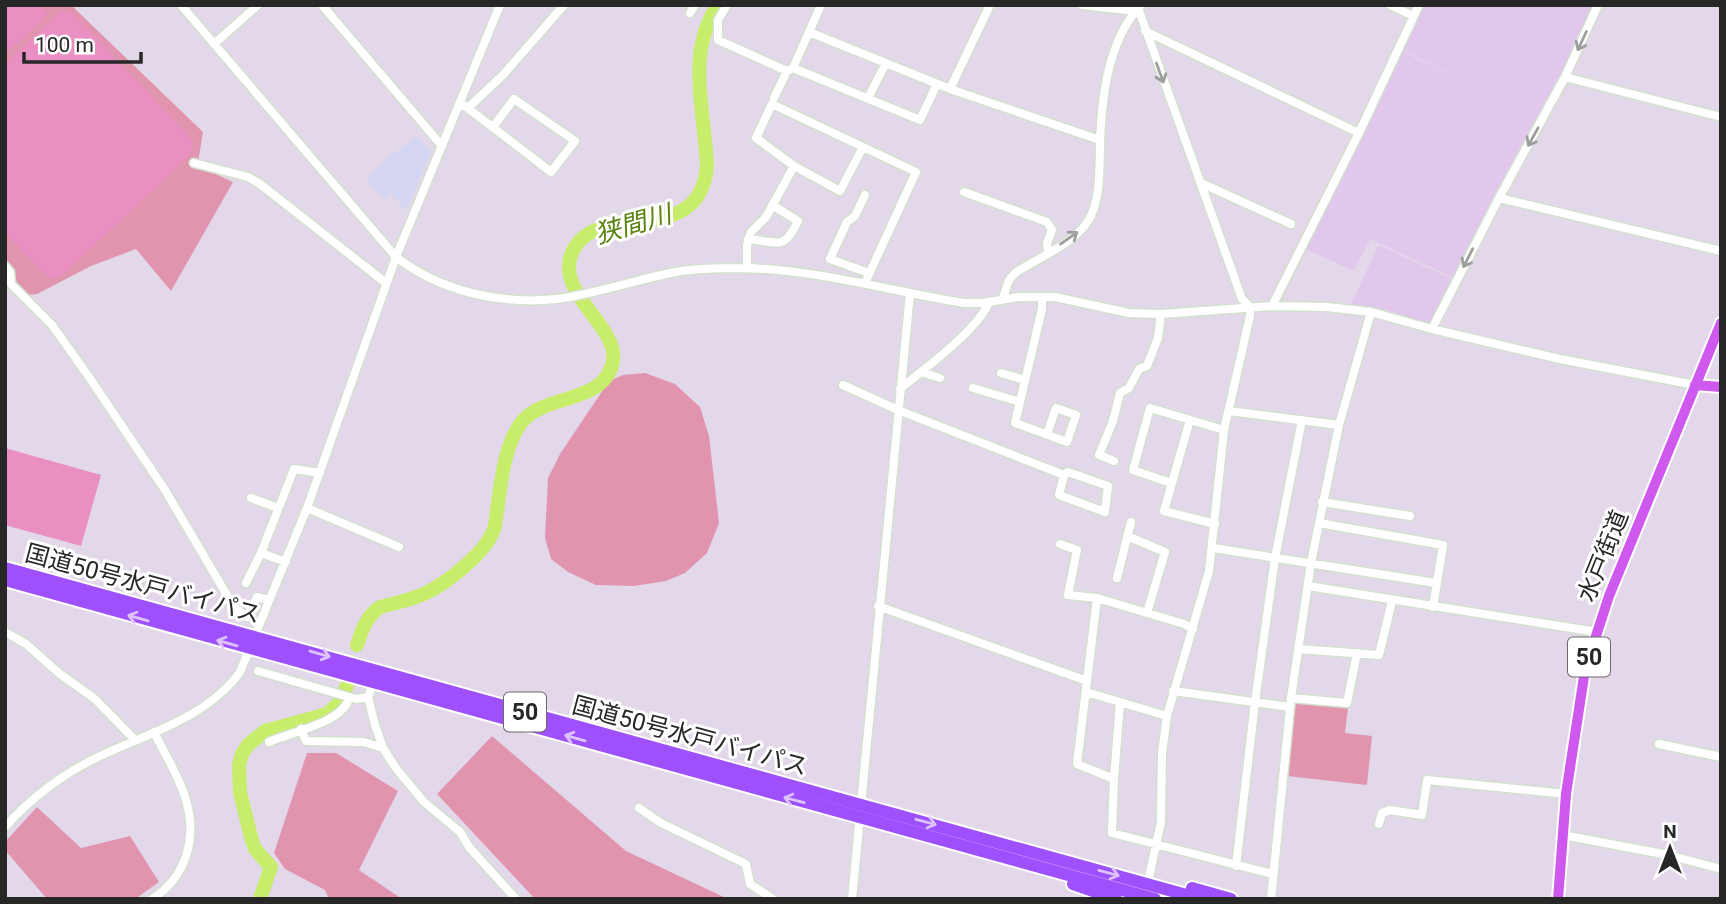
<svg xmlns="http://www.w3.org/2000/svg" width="1726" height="904" font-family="Roboto,'Noto Sans JP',sans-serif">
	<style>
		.education { fill: #e1c7ec }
		.medical { fill: #d5d6f1 }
		.green { fill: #e194ad }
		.pitch { fill: #e98fc2 }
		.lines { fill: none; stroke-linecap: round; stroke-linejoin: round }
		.river { stroke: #c8ed6a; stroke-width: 14 }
		.minor-casing { stroke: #d1e1ce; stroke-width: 11 }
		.major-casing { stroke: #fff; stroke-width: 14 }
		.highway-casing { stroke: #fff; stroke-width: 16 }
		.minor { stroke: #fff; stroke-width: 8 }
		.major { stroke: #cf58ef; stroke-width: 10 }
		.highway { stroke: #9e50fd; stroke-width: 12 }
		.oneway { stroke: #9e9e9e }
		.oneway2 { stroke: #ddc2fe }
		.labels { text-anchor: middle; stroke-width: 6; stroke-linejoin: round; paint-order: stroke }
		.shield { fill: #fff; stroke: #686868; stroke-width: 2 }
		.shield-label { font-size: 23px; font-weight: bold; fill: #272727 }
		.street-label { font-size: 24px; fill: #272727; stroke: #fff }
		.water-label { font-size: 26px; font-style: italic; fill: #58810e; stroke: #fff }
	</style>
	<rect width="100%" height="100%" fill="#e3d8ea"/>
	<!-- education -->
	<path class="education" d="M1421 5H1594L1564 74 1454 278 1370 239 1354 271 1306 249 1399 50 1485 90 1400 49Z
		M1379 245 1454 280 1432 324 1350 306Z"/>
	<!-- medical -->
	<path class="medical" d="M416 135 431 152 406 211 391 194 384 199 366 178Z"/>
	<!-- green -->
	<path class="green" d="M5 5H71L203 132 197 169 207 170 233 182 171 291 136 249 91 266 37 294 28 295C13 282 16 275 5 261Z
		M645 373 675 384 700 407 709 436 719 523 707 553 685 573 666 581 634 586 596 585 568 572 551 559 545 538 548 478 560 454 609 381 623 375Z
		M1296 701 1348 708 1345 733 1372 736 1367 785 1287 776Z
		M492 736 626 851 728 899H535L437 794Z
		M307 753H336L398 791 359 870 402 899H329L325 890 285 869 274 853Z
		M37 807 81 848 130 836 159 882 135 899H47L5 850V842Z"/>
	<!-- pitch -->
	<path class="pitch" d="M5 5H41L48 14 5 55Z
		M60 12H71L193 141 192 153 60 277 49 278 5 233V64Z
		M5 448 101 475 81 546 5 525Z"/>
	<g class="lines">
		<!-- river -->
		<path class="river" d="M357 645C362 630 366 617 380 607 395 603 412 600 426 593 447 583 491 549 495 525 500 495 502 448 521 423 543 393 605 405 613 361 619 324 548 290 575 247 603 201 700 249 707 166 705 112 685 53 718 5
			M344 694 347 685
			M260 899 271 867 255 849 251 837 240 792 239 765 242 754 248 745 265 731 327 714 342 700"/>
		<defs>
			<path id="minor" d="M181 5 396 257C440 291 500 305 556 299 596 294 635 280 675 272 698 268 721 268 744 268 819 270 890 291 964 303H983L1018 297H1055L1129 313 1161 314 1272 306 1327 307 1371 312 1432 329 1560 359 1695 385
				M322 5 442 146
				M727 5 718 20V40L787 71 793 68 920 120 937 84
				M1082 5 1127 10 1138 8
				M1137 5 1242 299 1250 307V316L1224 430 1209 571 1167 716 1162 753 1161 822 1147 886
				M1390 5 1413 16
				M690 13 695 5
				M1145 31 1359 133
				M809 32 950 89 1100 140
				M214 44 258 5
				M793 68 821 5
				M1565 77 1721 117
				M950 89 990 5
				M774 98 787 71
				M868 98 886 63
				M463 106H470L503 75 564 5
				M465 106 551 172 575 141 514 99 493 127
				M863 147 840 191 794 166 756 138 772 104 916 172 865 283
				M194 163 248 177 260 184 386 283
				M1201 183 1291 224
				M964 192 1047 222 1052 230 1047 243 1048 252
				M865 195 855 216 847 222 830 259 869 273
				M1499 198 1721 251
				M748 239C779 242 784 251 798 221L772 205
				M5 266 10 272 11 284 52 325 89 377 165 490 234 607 247 617 257 597 269 600
				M747 268V245L751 232 766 217 794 166
				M1042 297V309L1015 423 1067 442 1076 415 1056 408 1047 434
				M1003 298 1009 280 1015 273C1035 260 1076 242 1088 221 1101 200 1099 171 1100 148 1101 101 1107 42 1140 6
				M1272 306 1359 133 1419 5
				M1432 329 1499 198 1565 77 1598 5
				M921 372 940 378
				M1001 373 1025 380
				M843 385 898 410 1064 475 1059 495 1105 512 1108 486 1068 472 1064 475
				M973 388 1020 402
				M900 389C924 369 978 330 989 302
				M1229 411 1339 425 1311 563 1291 698 1271 899
				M1190 420 1164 511 1215 524
				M1339 425 1371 312
				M1114 461 1099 455 1113 421 1120 393 1129 388 1139 369 1147 366 1158 338 1161 314
				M1171 483 1133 470 1150 408 1224 430
				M251 498 278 508
				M1322 502 1410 516
				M307 508 399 547
				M1319 523 1443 545 1433 607
				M1127 536 1165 552 1147 613
				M1060 544 1077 550 1068 595 1097 598
				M1213 548 1436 583
				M261 553 294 469 320 473
				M1117 578 1131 522
				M246 583 261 553 286 562
				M1308 586 1597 632
				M878 606 1087 681
				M1193 629 1184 624 1097 598 1077 764 1114 779 1112 833 1272 874
				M5 632 26 644 60 674 95 699 135 740
				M1298 649 1379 655 1392 601
				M258 671 356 699 368 697 374 682
				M1173 691 1290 707
				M1086 692 1167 716
				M368 697 375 725 383 748 395 767 424 802 460 832 469 847 516 899
				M1291 698 1347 703 1357 653
				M301 729 306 741 364 742 383 748
				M269 742C291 732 343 723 349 698
				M1659 744 1721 757
				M1114 779 1120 702
				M639 808 661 823 746 864 750 884 773 899
				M1379 824 1382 813 1390 810 1422 815 1427 780 1566 794
				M5 827C31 798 60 776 94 759 145 734 206 719 240 672L307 508 396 257 500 5
				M1563 835 1668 855 1721 869
				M1236 866 1255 702 1275 558 1302 420
				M152 899C187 877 198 836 185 797 178 774 164 753 154 732
				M852 899 910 293"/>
			<path id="major" d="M1695 385 1721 387
				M1558 899 1566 794 1585 670 1609 596 1721 323"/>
			<path id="highway" d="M5 568 1201 899
				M5 580 1155 899
				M1073 884 1116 899
				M1192 888 1231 899"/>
		</defs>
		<!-- minor casing -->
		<use href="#minor" class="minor-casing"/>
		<!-- major casing -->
		<use href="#major" class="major-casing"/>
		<!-- highway casing -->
		<use href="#highway" class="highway-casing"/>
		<!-- minor -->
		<use href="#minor" class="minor"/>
		<!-- major -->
		<use href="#major" class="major"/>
		<!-- highway -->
		<use href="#highway" class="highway"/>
	</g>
	<!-- one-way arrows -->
	<defs><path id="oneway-shaft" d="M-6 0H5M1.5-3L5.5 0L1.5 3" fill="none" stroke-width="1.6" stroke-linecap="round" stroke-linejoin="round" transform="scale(1.75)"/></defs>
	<g class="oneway">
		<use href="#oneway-shaft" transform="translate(1582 41) rotate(115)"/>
		<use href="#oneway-shaft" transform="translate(1160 73) rotate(70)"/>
		<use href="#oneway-shaft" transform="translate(1533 137) rotate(119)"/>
		<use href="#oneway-shaft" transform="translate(1069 238) rotate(-35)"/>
		<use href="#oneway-shaft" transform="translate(1468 258) rotate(117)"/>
	</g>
	<g class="oneway2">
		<use href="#oneway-shaft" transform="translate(138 618) rotate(-164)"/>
		<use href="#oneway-shaft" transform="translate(227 643) rotate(-164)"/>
		<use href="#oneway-shaft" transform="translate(320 654) rotate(16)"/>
		<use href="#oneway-shaft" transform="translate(575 738) rotate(-164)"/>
		<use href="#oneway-shaft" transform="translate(794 800) rotate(-165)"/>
		<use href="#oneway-shaft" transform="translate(926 822) rotate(15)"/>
		<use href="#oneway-shaft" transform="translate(1109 873) rotate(15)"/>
	</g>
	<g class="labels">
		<!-- shield labels -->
		<g class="shield">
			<rect x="1568" y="637.5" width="42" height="39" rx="5"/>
			<rect x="504" y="692.5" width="42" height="39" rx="5"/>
		</g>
		<g class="shield-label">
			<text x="1589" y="665">50</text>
			<text x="525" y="720">50</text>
		</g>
		<!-- street labels -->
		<g class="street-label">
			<text transform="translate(1603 556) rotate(-68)" y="8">水戸街道</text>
			<text transform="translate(143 584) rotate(15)" y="8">国道50号水戸バイパス</text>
			<text transform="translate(690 736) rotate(15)" y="8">国道50号水戸バイパス</text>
		</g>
		<!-- water labels -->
		<g class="water-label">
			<text transform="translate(633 224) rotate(-16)" y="9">狭間川</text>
		</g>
	</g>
	<!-- border -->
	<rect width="1726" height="904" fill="none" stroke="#272727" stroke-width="14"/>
	<!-- north arrow -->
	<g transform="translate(1670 848)" stroke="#ffffff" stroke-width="5" paint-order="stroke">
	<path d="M0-5L12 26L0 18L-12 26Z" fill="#272727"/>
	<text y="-10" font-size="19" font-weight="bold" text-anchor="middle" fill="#272727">N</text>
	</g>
	<!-- scale -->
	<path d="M24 52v10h117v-10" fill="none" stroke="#272727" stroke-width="3.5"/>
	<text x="35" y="52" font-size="21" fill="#272727" stroke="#ffffff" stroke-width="5" paint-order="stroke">100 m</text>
</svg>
